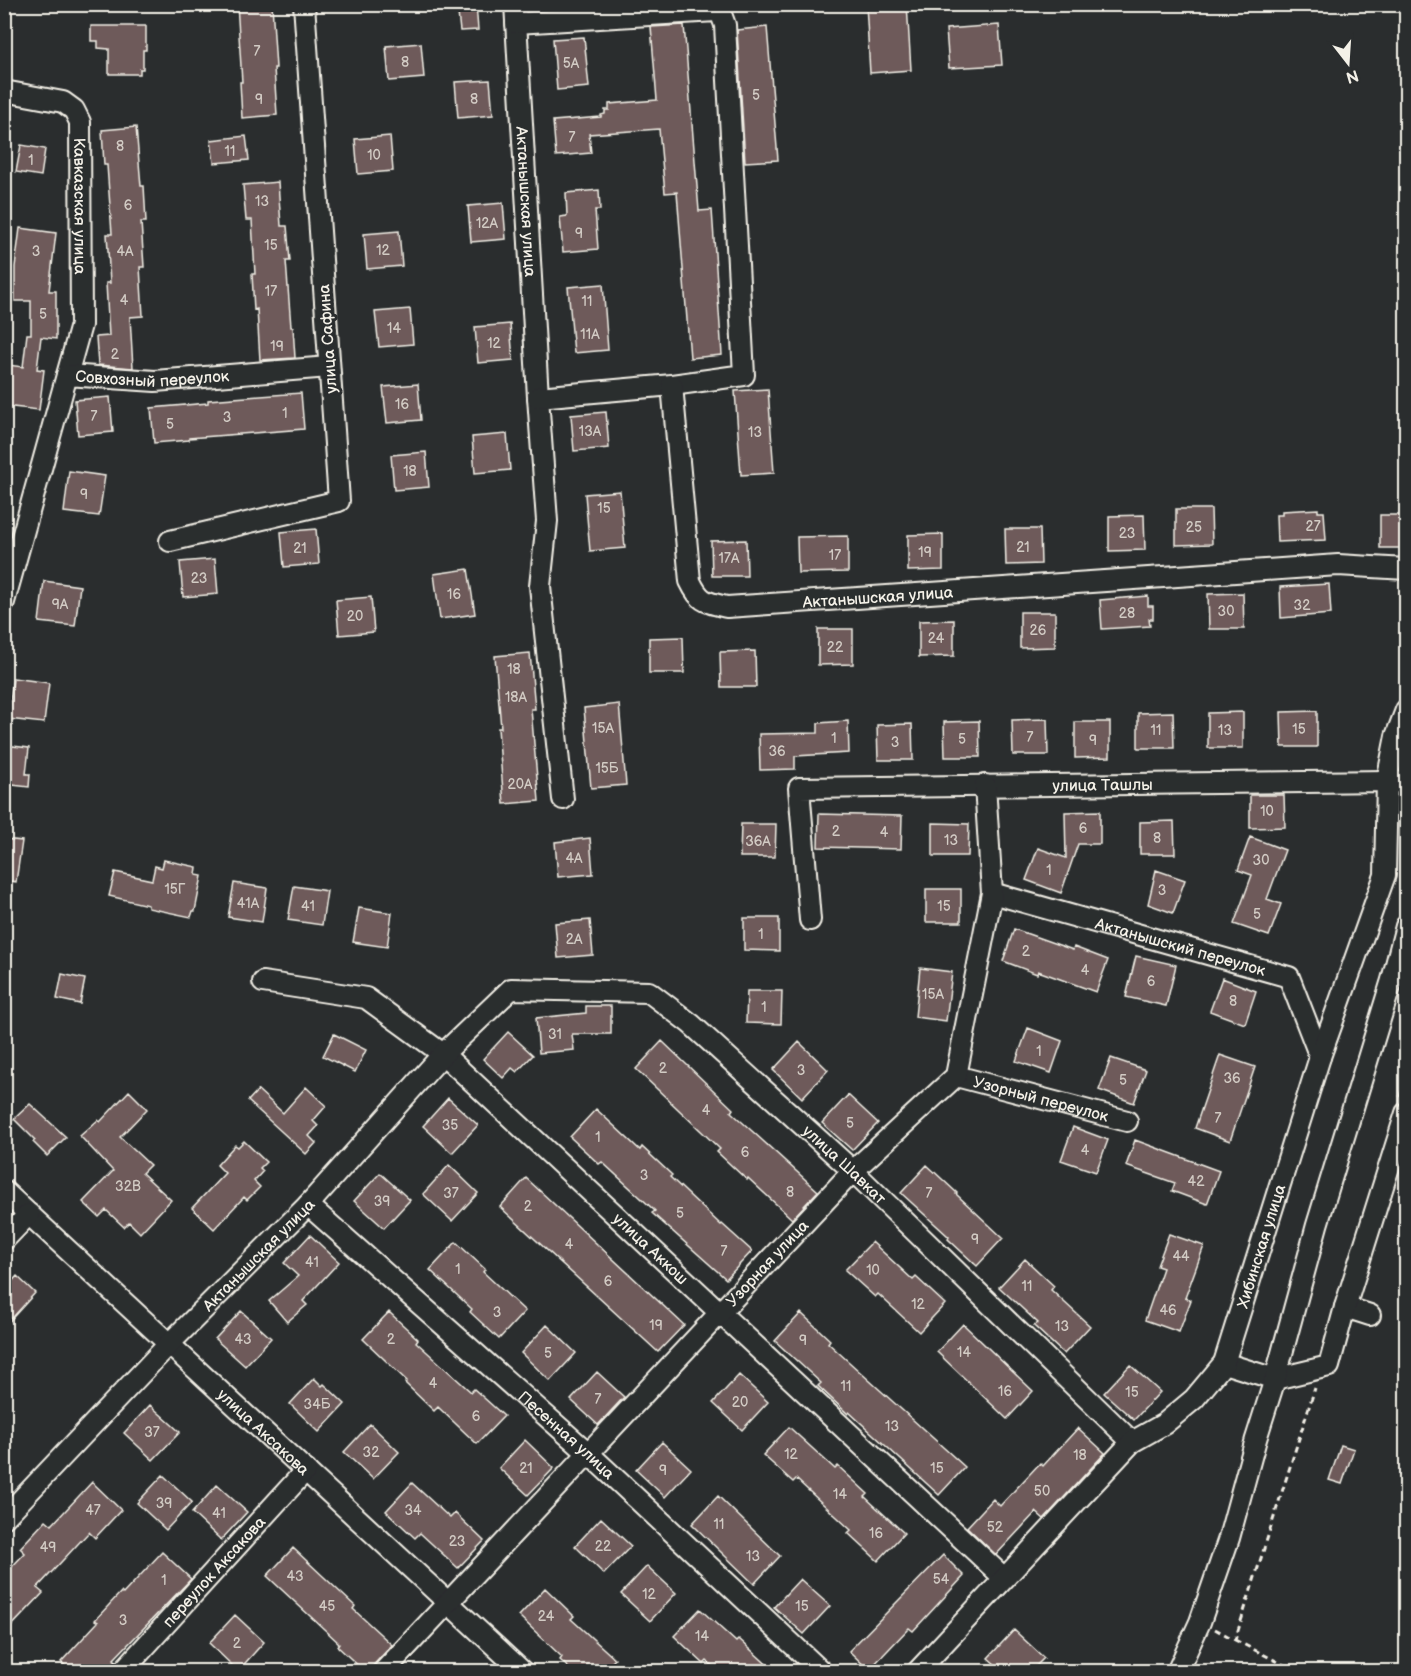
<svg xmlns="http://www.w3.org/2000/svg" width="1411" height="1676" font-family="'Balsamiq Sans',sans-serif">
	<style>
		.building { fill: #6e5a5a; stroke: #f4f1e8; stroke-width: 1.5 }
		.lines { fill: none; stroke-linecap: round; stroke-linejoin: round }
		.minor-casing { stroke: #f4f1e8; stroke-width: 24 }
		.path { stroke: #f4f1e8; stroke-width: 3; stroke-dasharray: 6 4.5; stroke-linecap: butt }
		.minor { stroke: #2a2d2e; stroke-width: 20 }
		.labels { text-anchor: middle; stroke-width: 6; stroke-linejoin: round; paint-order: stroke }
		.number-label { font-size: 14px; fill: #d2cbc4 }
		.street-label { font-size: 16px; fill: #f4f1e8; stroke: #2a2d2e }
	</style>
	<rect width="100%" height="100%" fill="#2a2d2e"/>
	<filter id="ink" filterUnits="userSpaceOnUse"><feTurbulence type="fractalNoise" baseFrequency=".0167" numOctaves="2"/><feDisplacementMap in="SourceGraphic" scale="12" xChannelSelector="R" yChannelSelector="G"/><feConvolveMatrix kernelMatrix="1 2 1 2 8 2 1 2 1" color-interpolation-filters="sRGB"/></filter>
	<g filter="url(#ink)">
		<!-- building -->
		<path class="building" d="M237 4H272L276 68H274L277 115 242 118 240 82H242Z
			M457 4H476L478 30 460 31Z
			M866 4H907L911 70 870 73Z
			M684 25 699 211 712 210 722 355 690 358 677 192 665 193 659 129 589 134 591 153 556 156 553 121 601 117V115L605 114V110H609V104L657 100 651 27Z
			M999 25 1002 65 949 68 946 29Z
			M91 26H146V50H143V69H140V74H109V49L98 48V41H91Z
			M767 27 778 160 745 162 737 30Z
			M584 37 589 87 557 90 553 39Z
			M421 43 424 78 389 81 386 46Z
			M490 80 493 115 458 118 455 82Z
			M136 127 141 186H144L146 222H141L144 267H140L143 316 130 317 133 368 98 365 96 337 109 336 106 283H110L107 234H112L107 165H104L102 130Z
			M246 136 249 160 214 163 211 140Z
			M390 136 393 171 358 174 355 139Z
			M21 145 45 149 41 176 16 172Z
			M278 182 281 226H287L290 261H286L291 327H293L295 358 260 360 257 309 254 310 252 274H255L252 220H246L243 185Z
			M599 190 600 210H595L598 249 563 252 560 217 567 216 566 193Z
			M503 203 506 239 471 242 468 206Z
			M20 228 56 233 49 291H56V339L41 337 37 369 44 370 39 410 4 406 8 365 23 367 27 334H31V301H15V267Z
			M399 231 402 266 367 269 364 234Z
			M603 284 608 350 574 353 568 287Z
			M410 309 413 344 379 347 375 312Z
			M510 324 513 360 478 363 475 327Z
			M418 384 421 420 387 423 383 387Z
			M768 389 774 473 741 475 735 391Z
			M301 393 304 429 189 438V440L154 443 151 408 208 403V400Z
			M110 397 113 432 78 435 75 400Z
			M606 412 609 448 574 451 571 415Z
			M507 434 510 470 475 473 472 437Z
			M426 452 429 487 394 490 391 455Z
			M69 471 105 476 99 516 64 512Z
			M620 491 625 548 590 551 585 494Z
			M1176 509H1211L1212 544 1176 545Z
			M1318 509V512H1324L1326 540 1277 542 1276 515H1282V511Z
			M1144 515 1145 550 1109 551V516Z
			M1380 515H1407V548H1380Z
			M316 529 319 564 284 567 281 532Z
			M1005 529H1040L1041 564 1006 565Z
			M943 534V570L908 571V535Z
			M848 536V572L798 573 797 537Z
			M746 540 747 576H712L711 541Z
			M215 559 218 594 183 597 180 562Z
			M468 569 475 614 440 619 434 574Z
			M44 581 80 586 75 626 39 622Z
			M1329 584 1331 614 1281 618 1280 587Z
			M1243 593 1244 629H1209L1208 594Z
			M1148 596V606H1153V619H1149L1150 626 1102 629 1100 600Z
			M371 597 374 632 339 635 336 600Z
			M1020 612H1055V647L1020 648Z
			M954 620V656L919 657V621Z
			M818 629H853V664L818 665Z
			M683 637 684 673H649V638Z
			M755 651 756 687H721L720 652Z
			M530 653 535 709H531L539 801 504 804 498 728H501L495 656Z
			M13 678 49 683 44 723 8 719Z
			M619 704 626 785 591 788 584 708Z
			M1317 711V747H1282L1281 712Z
			M1173 712 1174 748H1138V713Z
			M1243 712V748H1208V713Z
			M1047 719 1048 755H1013L1012 720Z
			M848 721 849 753 795 756V769L760 770 759 734 818 733V723Z
			M979 721 980 757H945L944 722Z
			M1075 722H1110V757L1075 758Z
			M912 724 913 760H878L877 725Z
			M4 745 29 748 26 774H30L29 787 4 784Z
			M1250 795H1284L1285 827 1250 828Z
			M1100 811V844H1078L1061 893 1026 880 1038 848 1066 858 1065 812Z
			M819 814 902 816 901 849 818 847Z
			M1174 821 1175 854H1140V822Z
			M933 823 969 824 968 856H933Z
			M741 824H776L775 857H740Z
			M1250 837 1285 850 1267 899 1281 904 1269 936 1234 924 1252 875 1238 870Z
			M590 838 593 874 558 877 555 842Z
			M4 839 22 841 16 882 4 880Z
			M164 860 197 867 196 875 202 876 195 911H193L191 917 148 908V905L109 896 115 872 152 880 155 866 162 868Z
			M1156 870 1185 880 1173 913 1148 904Z
			M234 883 267 888 262 922 228 917Z
			M294 886 327 891 322 925 288 920Z
			M926 889H961V922H926Z
			M359 908 392 913 387 947 353 942Z
			M744 918H779V951L744 950Z
			M590 920 593 955 558 958 555 923Z
			M1014 929 1073 950 1074 947 1108 960 1096 992 1038 971 1037 974 1003 961Z
			M1136 956 1176 965 1166 1006 1126 997Z
			M920 968 952 972 946 1021 915 1017Z
			M62 974 85 979 80 1004 57 999Z
			M1222 978 1256 991 1245 1024 1210 1011Z
			M747 991H782L781 1024 746 1023Z
			M586 1006H611V1034H572L574 1050 539 1053 536 1018 586 1013Z
			M1028 1028 1062 1041 1051 1073 1016 1061Z
			M508 1032 533 1055 517 1072 512 1068 503 1078 483 1059Z
			M334 1034 366 1050 355 1072 323 1056Z
			M662 1041 733 1109 731 1112 818 1191 792 1219 748 1178 747 1180 717 1152 720 1149 636 1069Z
			M799 1042 828 1070 802 1098 773 1070Z
			M1220 1055 1255 1067 1230 1141 1195 1128Z
			M1111 1058 1146 1070 1134 1103 1099 1090Z
			M306 1087 326 1106 313 1121 318 1126 309 1136 316 1143 306 1154 248 1101 258 1090 283 1113Z
			M129 1091 147 1109 120 1137 150 1165 142 1173 171 1200 140 1233 129 1222 124 1227 106 1210 99 1217 83 1202 113 1171 80 1136 98 1120 100 1122Z
			M848 1095 878 1123 852 1150 822 1123Z
			M448 1098 478 1125 452 1153 423 1126Z
			M30 1104 66 1137 47 1156 33 1142 35 1140 14 1119Z
			M596 1109 640 1150 642 1147 672 1175 670 1177 721 1225 722 1224 752 1251 726 1279 652 1213 655 1211 602 1162 599 1164 570 1137Z
			M1073 1127 1108 1140 1096 1172 1061 1160Z
			M1135 1140 1219 1171 1207 1204 1172 1191 1175 1183 1126 1166Z
			M244 1141 266 1162 260 1168 263 1171 254 1181 260 1187 247 1200 244 1197 214 1229 192 1208 225 1173 217 1165 235 1145 238 1147Z
			M449 1165 478 1193 452 1221 423 1194Z
			M927 1165 957 1193 956 1194 1003 1238 977 1266 948 1239 949 1237 901 1193Z
			M380 1173 410 1200 384 1228 354 1201Z
			M526 1178 684 1325 658 1352 500 1207Z
			M1169 1234 1204 1246 1185 1298 1191 1300 1179 1332 1145 1320 1163 1268 1157 1266Z
			M310 1235 339 1262 303 1301 307 1305 287 1322 269 1301 298 1276 284 1263Z
			M456 1242 485 1269 483 1272 525 1311 499 1339 470 1312 472 1309 430 1270Z
			M872 1242 913 1280 916 1277 945 1304 919 1332 878 1294 875 1297 845 1270Z
			M1025 1259 1054 1286 1051 1290 1090 1326 1064 1354 1034 1326 1038 1323 999 1287Z
			M17 1276 35 1293 4 1327V1290Z
			M241 1311 271 1338 245 1366 215 1339Z
			M389 1312 418 1339 416 1342 471 1392 474 1389 504 1416 477 1444 438 1407 434 1411 405 1383 407 1381 363 1339Z
			M801 1313 830 1340 828 1343 965 1467 939 1495 849 1412 848 1414 818 1386 821 1383 775 1341Z
			M963 1324 1033 1391 1007 1419 937 1352Z
			M547 1325 576 1353 550 1381 521 1353Z
			M1130 1365 1160 1392 1134 1420 1104 1393Z
			M597 1372 624 1397 598 1425 571 1400Z
			M739 1375 768 1402 742 1430 713 1403Z
			M314 1378 322 1386 324 1384 345 1404 319 1432 290 1404Z
			M150 1405 180 1432 153 1460 124 1433Z
			M370 1424 399 1452 373 1479 344 1452Z
			M789 1427 835 1469 838 1466 868 1494 865 1497 904 1533 878 1561 848 1533 851 1530 796 1479 793 1482 763 1455Z
			M1078 1428 1105 1453 1044 1519 1036 1512 996 1555 967 1527 993 1499 1000 1506 1040 1463 1043 1466Z
			M525 1440 554 1468 528 1495 499 1468Z
			M662 1442 691 1469 665 1497 636 1470Z
			M1341 1445 1354 1449 1342 1484 1329 1480Z
			M163 1475 192 1502 166 1530 137 1503Z
			M92 1482 121 1510 95 1538 89 1532 37 1588 43 1593 4 1634V1575L25 1553 20 1548 46 1520 52 1525Z
			M412 1483 450 1518 455 1513 484 1541 458 1568 420 1533 415 1538 386 1511Z
			M217 1485 247 1512 221 1540 192 1513Z
			M718 1496 780 1556 754 1584 692 1524Z
			M601 1518 631 1546 604 1574 575 1546Z
			M293 1548 355 1606 353 1609 392 1645 368 1671H364L337 1646 339 1643 267 1576Z
			M162 1552 191 1579 114 1659 116 1661 107 1671H71L61 1662 98 1622 95 1620 121 1592 123 1594Z
			M943 1555 964 1576 913 1631 909 1628 869 1670 849 1651Z
			M647 1566 676 1593 650 1621 621 1594Z
			M800 1579 830 1606 804 1634 774 1607Z
			M545 1588 574 1616 571 1619 615 1659 604 1671H572L560 1660 562 1657 519 1616Z
			M700 1609 736 1642 739 1639 774 1671H718L707 1661 704 1664 674 1636Z
			M235 1615 264 1642 238 1671 209 1643Z
			M1014 1630 1044 1658 1031 1671H1003L988 1658Z"/>
		<g class="lines">
			<defs>
				<g id="minor">
					<path id="s1" d="M515 4 538 397 547 521 540 586 563 799"/>
					<path d="M516 23 716 11 721 14 725 25 744 375 672 385 538 397"/>
					<path id="s2" d="M4 91 63 102 74 110 80 122 81 325 67 375"/>
					<path id="s3" d="M672 385 690 581C700 602 705 602 727 607L1338 565 1406 569"/>
					<path d="M170 541 339 501 304 4"/>
					<path id="s4" d="M4 602 67 375 155 381 329 367"/>
					<path id="s5" d="M992 893 1289 977 1320 1057"/>
					<path id="s6" d="M810 920 799 788 1387 781 1406 783"/>
					<path id="s7" d="M263 982 366 998 443 1054 1004 1578"/>
					<path id="s8" d="M956 1076 1127 1121"/>
					<path id="s9" d="M4 1191 523 1672"/>
					<path id="s10" d="M308 1205 588 1453 822 1672"/>
					<path d="M4 1240 29 1214"/>
					<path d="M1345 1307 1370 1315"/>
					<path d="M1224 1363 1275 1379 1329 1366 1345 1307 1406 1113"/>
					<path id="s11" d="M4 1518 170 1343 308 1205 443 1054 511 989 649 992 691 1024 853 1171 1132 1442"/>
					<path id="s12" d="M122 1672 306 1470"/>
					<path id="s13" d="M383 1672 853 1171 956 1076 992 893 985 785"/>
					<path id="s14" d="M917 1672 1132 1442 1164 1424 1194 1399 1224 1363 1320 1057 1385 875 1387 781 1396 736 1406 710"/>
					<path d="M1177 1672 1200 1622 1229 1538 1256 1439 1275 1379 1317 1225 1392 980 1406 926"/>
				</g>
			</defs>
			<!-- minor casing -->
			<use href="#minor" class="minor-casing"/>
			<!-- path -->
			<path class="path" d="M1400 1097 1406 1075
				M1215 1629 1235 1640 1315 1388
				M1235 1640 1298 1672"/>
			<!-- minor -->
			<use href="#minor" class="minor"/>
		</g>
	</g>
	<g class="labels">
		<!-- number labels -->
		<g class="number-label">
			<text x="257" y="56">7</text>
			<text x="405" y="67">8</text>
			<text x="571" y="68">5А</text>
			<text x="756" y="100">5</text>
			<text x="259" y="104">9</text>
			<text x="474" y="104">8</text>
			<text x="572" y="142">7</text>
			<text x="120" y="151">8</text>
			<text x="230" y="156">11</text>
			<text x="374" y="160">10</text>
			<text x="31" y="165">1</text>
			<text x="262" y="206">13</text>
			<text x="128" y="210">6</text>
			<text x="487" y="228">12А</text>
			<text x="579" y="238">9</text>
			<text x="271" y="250">15</text>
			<text x="383" y="255">12</text>
			<text x="36" y="256">3</text>
			<text x="125" y="256">4А</text>
			<text x="271" y="296">17</text>
			<text x="124" y="305">4</text>
			<text x="587" y="306">11</text>
			<text x="43" y="319">5</text>
			<text x="394" y="333">14</text>
			<text x="590" y="339">11А</text>
			<text x="494" y="348">12</text>
			<text x="277" y="351">19</text>
			<text x="115" y="359">2</text>
			<text x="402" y="409">16</text>
			<text x="285" y="418">1</text>
			<text x="94" y="421">7</text>
			<text x="227" y="422">3</text>
			<text x="170" y="429">5</text>
			<text x="590" y="436">13А</text>
			<text x="755" y="437">13</text>
			<text x="410" y="476">18</text>
			<text x="84" y="499">9</text>
			<text x="604" y="513">15</text>
			<text x="1313" y="531">27</text>
			<text x="1194" y="532">25</text>
			<text x="1127" y="538">23</text>
			<text x="1023" y="552">21</text>
			<text x="300" y="553">21</text>
			<text x="925" y="557">19</text>
			<text x="835" y="560">17</text>
			<text x="729" y="563">17А</text>
			<text x="199" y="583">23</text>
			<text x="454" y="599">16</text>
			<text x="60" y="609">9А</text>
			<text x="1302" y="610">32</text>
			<text x="1226" y="616">30</text>
			<text x="1127" y="618">28</text>
			<text x="355" y="621">20</text>
			<text x="1038" y="635">26</text>
			<text x="936" y="643">24</text>
			<text x="835" y="652">22</text>
			<text x="514" y="674">18</text>
			<text x="516" y="702">18А</text>
			<text x="603" y="733">15А</text>
			<text x="1299" y="734">15</text>
			<text x="1156" y="735">11</text>
			<text x="1225" y="735">13</text>
			<text x="1030" y="742">7</text>
			<text x="834" y="743">1</text>
			<text x="962" y="744">5</text>
			<text x="1093" y="745">9</text>
			<text x="895" y="747">3</text>
			<text x="777" y="756">36</text>
			<text x="607" y="773">15Б</text>
			<text x="520" y="789">20А</text>
			<text x="1267" y="816">10</text>
			<text x="1083" y="833">6</text>
			<text x="836" y="836">2</text>
			<text x="884" y="837">4</text>
			<text x="1157" y="843">8</text>
			<text x="951" y="845">13</text>
			<text x="758" y="846">36А</text>
			<text x="574" y="863">4А</text>
			<text x="1261" y="865">30</text>
			<text x="1049" y="875">1</text>
			<text x="175" y="894">15Г</text>
			<text x="1162" y="895">3</text>
			<text x="248" y="908">41А</text>
			<text x="308" y="911">41</text>
			<text x="944" y="911">15</text>
			<text x="1257" y="919">5</text>
			<text x="761" y="939">1</text>
			<text x="574" y="944">2А</text>
			<text x="1026" y="956">2</text>
			<text x="1085" y="975">4</text>
			<text x="1151" y="986">6</text>
			<text x="933" y="999">15А</text>
			<text x="1233" y="1006">8</text>
			<text x="764" y="1012">1</text>
			<text x="555" y="1039">31</text>
			<text x="1039" y="1056">1</text>
			<text x="663" y="1073">2</text>
			<text x="801" y="1075">3</text>
			<text x="1232" y="1083">36</text>
			<text x="1123" y="1085">5</text>
			<text x="706" y="1115">4</text>
			<text x="1218" y="1123">7</text>
			<text x="850" y="1128">5</text>
			<text x="450" y="1130">35</text>
			<text x="598" y="1142">1</text>
			<text x="1085" y="1155">4</text>
			<text x="745" y="1157">6</text>
			<text x="644" y="1180">3</text>
			<text x="1196" y="1186">42</text>
			<text x="128" y="1191">32В</text>
			<text x="790" y="1197">8</text>
			<text x="451" y="1198">37</text>
			<text x="929" y="1198">7</text>
			<text x="382" y="1206">39</text>
			<text x="528" y="1211">2</text>
			<text x="680" y="1218">5</text>
			<text x="975" y="1244">9</text>
			<text x="569" y="1249">4</text>
			<text x="724" y="1256">7</text>
			<text x="1181" y="1261">44</text>
			<text x="312" y="1267">41</text>
			<text x="458" y="1274">1</text>
			<text x="873" y="1275">10</text>
			<text x="608" y="1286">6</text>
			<text x="1027" y="1291">11</text>
			<text x="918" y="1309">12</text>
			<text x="1168" y="1315">46</text>
			<text x="497" y="1317">3</text>
			<text x="656" y="1330">19</text>
			<text x="1062" y="1331">13</text>
			<text x="243" y="1344">43</text>
			<text x="391" y="1344">2</text>
			<text x="803" y="1345">9</text>
			<text x="964" y="1357">14</text>
			<text x="548" y="1358">5</text>
			<text x="433" y="1388">4</text>
			<text x="846" y="1391">11</text>
			<text x="1005" y="1396">16</text>
			<text x="1132" y="1397">15</text>
			<text x="598" y="1404">7</text>
			<text x="740" y="1407">20</text>
			<text x="317" y="1409">34Б</text>
			<text x="476" y="1421">6</text>
			<text x="892" y="1431">13</text>
			<text x="152" y="1437">37</text>
			<text x="371" y="1457">32</text>
			<text x="791" y="1459">12</text>
			<text x="1080" y="1460">18</text>
			<text x="526" y="1473">21</text>
			<text x="937" y="1473">15</text>
			<text x="663" y="1475">9</text>
			<text x="1042" y="1496">50</text>
			<text x="840" y="1499">14</text>
			<text x="164" y="1508">39</text>
			<text x="93" y="1515">47</text>
			<text x="413" y="1515">34</text>
			<text x="219" y="1518">41</text>
			<text x="719" y="1529">11</text>
			<text x="995" y="1532">52</text>
			<text x="876" y="1538">16</text>
			<text x="457" y="1546">23</text>
			<text x="603" y="1551">22</text>
			<text x="48" y="1552">49</text>
			<text x="753" y="1561">13</text>
			<text x="295" y="1581">43</text>
			<text x="941" y="1584">54</text>
			<text x="164" y="1585">1</text>
			<text x="649" y="1599">12</text>
			<text x="327" y="1611">45</text>
			<text x="802" y="1611">15</text>
			<text x="546" y="1621">24</text>
			<text x="123" y="1625">3</text>
			<text x="702" y="1641">14</text>
			<text x="237" y="1648">2</text>
		</g>
		<!-- street labels -->
		<g class="street-label">
			<text dy="6" stroke="none"><textPath href="#s1" startOffset="198">Актанышская улица</textPath></text>
			<text dy="6" stroke="none"><textPath href="#s2" startOffset="171">Кавказская улица</textPath></text>
			<text transform="translate(327 339) rotate(-94)" y="6">улица Сафина</text>
			<text dy="6" stroke="none"><textPath href="#s4" startOffset="321">Совхозный переулок</textPath></text>
			<text dy="6" stroke="none"><textPath href="#s3" startOffset="396">Актанышская улица</textPath></text>
			<text dy="6" stroke="none"><textPath href="#s6" startOffset="436">улица Ташлы</textPath></text>
			<text dy="6" stroke="none"><textPath href="#s5" startOffset="196">Актанышский переулок</textPath></text>
			<text dy="6" stroke="none"><textPath href="#s8" startOffset="88">Узорный переулок</textPath></text>
			<text dy="6" stroke="none"><textPath href="#s11" startOffset="1132">улица Шавкат</textPath></text>
			<text dy="6" stroke="none"><textPath href="#s14" startOffset="560">Хибинская улица</textPath></text>
			<text dy="6" stroke="none"><textPath href="#s7" startOffset="484">улица Аккош</textPath></text>
			<text dy="6" stroke="none"><textPath href="#s11" startOffset="366">Актанышская улица</textPath></text>
			<text dy="6" stroke="none"><textPath href="#s13" startOffset="561">Узорная улица</textPath></text>
			<text dy="6" stroke="none"><textPath href="#s9" startOffset="354">улица Аксакова</textPath></text>
			<text dy="6" stroke="none"><textPath href="#s10" startOffset="346">Песенная улица</textPath></text>
			<text dy="6" stroke="none"><textPath href="#s12" startOffset="136">переулок Аксакова</textPath></text>
		</g>
	</g>
	<!-- margin -->
	<rect width="1411" height="1676" fill="none" stroke="#2a2d2e" stroke-width="24"/>
	<rect x="12" y="12" width="1387" height="1652" fill="none" stroke="#f4f1e8" stroke-width="2" filter="url(#ink)"/>
	<!-- north arrow -->
	<g transform="translate(1348 63) rotate(163)" stroke="#2a2d2e" stroke-width="4.5" paint-order="stroke">
	<path d="M0-4.5L10 22L0 15L-10 22Z" fill="#f4f1e8"/>
	<text y="-9" font-size="16" font-weight="bold" text-anchor="middle" fill="#f4f1e8">N</text>
	</g>
</svg>
